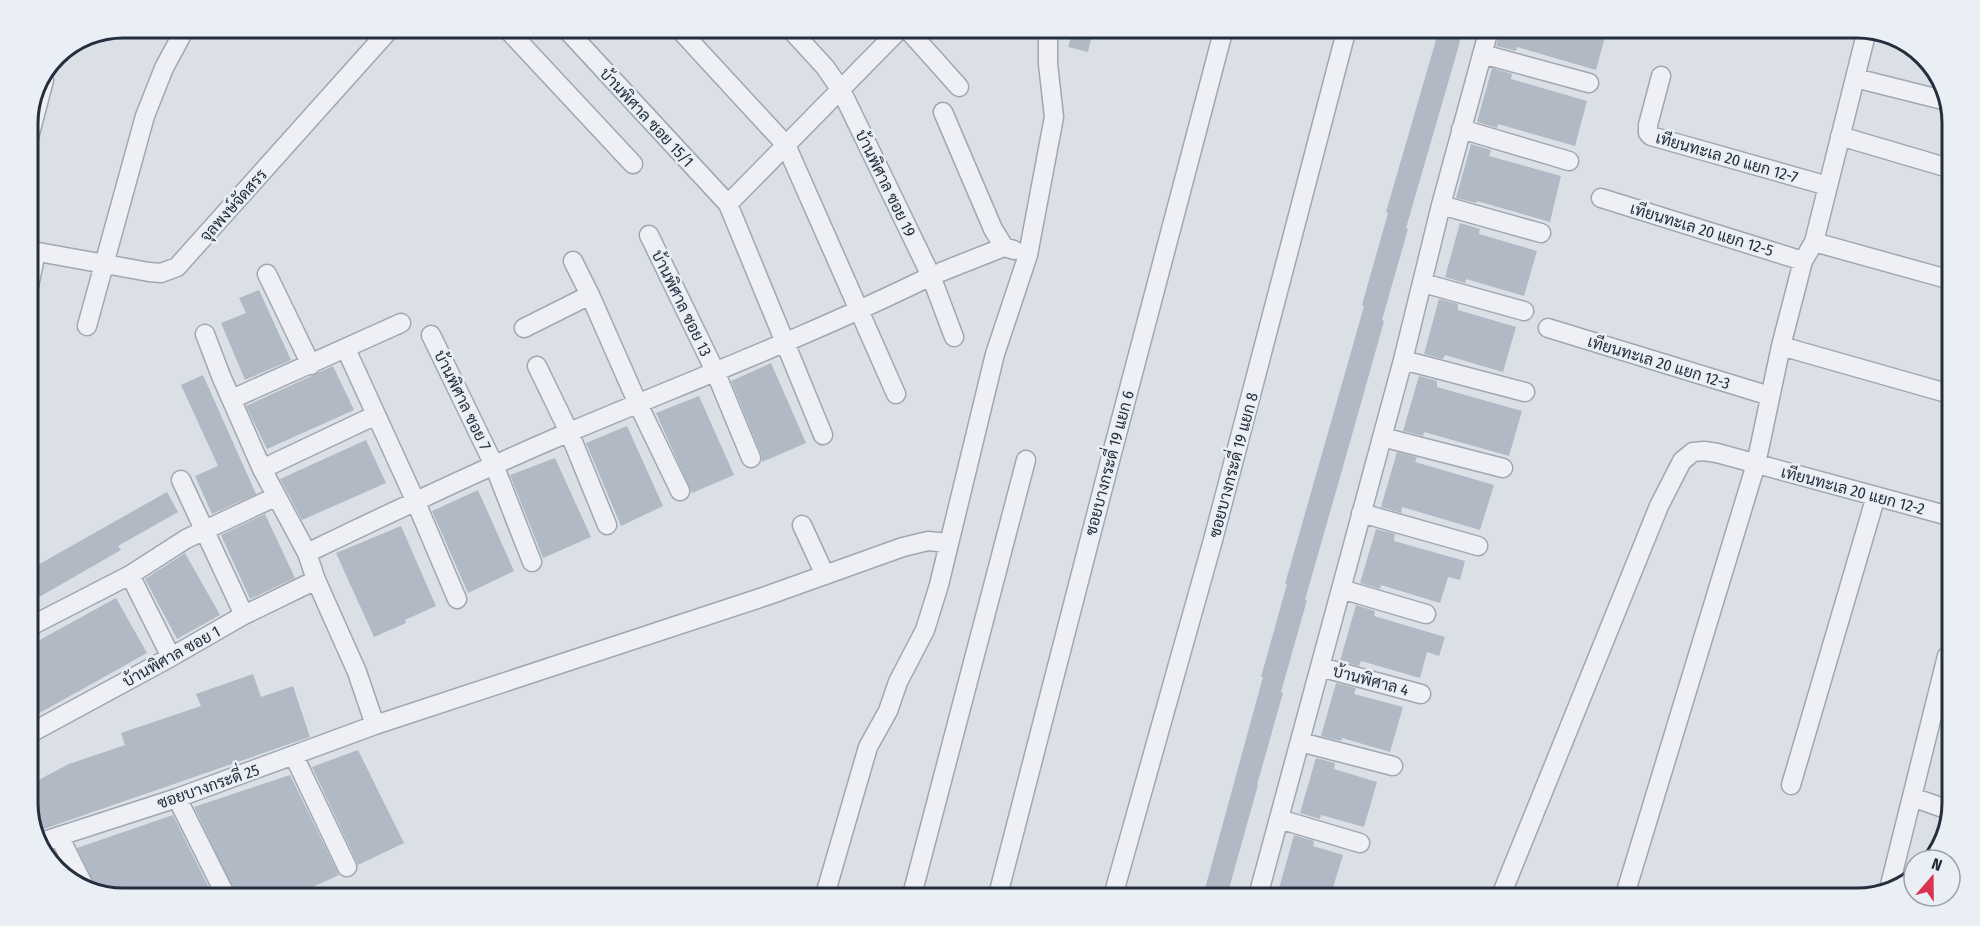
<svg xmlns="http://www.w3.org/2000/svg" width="1980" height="926" font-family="'Fira Sans Condensed',Sarabun,sans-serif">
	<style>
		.building { fill: #b1b9c4 }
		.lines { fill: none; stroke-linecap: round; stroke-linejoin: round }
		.minor-casing { stroke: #a0a7b1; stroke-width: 21 }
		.minor { stroke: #eef0f5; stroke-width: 18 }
		.labels { text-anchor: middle; stroke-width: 5; stroke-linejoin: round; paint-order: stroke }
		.street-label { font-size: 16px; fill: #242e3e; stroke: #eaeff5 }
		.rim { fill: none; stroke: #242e3e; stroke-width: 3 }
	</style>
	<rect width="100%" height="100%" fill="#dbe0e7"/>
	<!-- building -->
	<path class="building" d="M1073 31H1093L1088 52 1068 47Z
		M1438 33H1461L1459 45 1406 228 1408 229 1382 320 1384 321 1358 414 1305 600H1307L1281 692 1283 693 1257 785H1258L1227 896H1203L1263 677H1261L1287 584H1285L1364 306 1362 305 1388 213 1386 212Z
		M1500 33H1606L1596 70 1517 47 1516 51 1496 46Z
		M1492 68 1512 74 1511 79 1587 101 1575 146 1498 124 1497 128 1477 122Z
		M1471 144 1491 150 1489 156 1561 176 1550 222 1477 201 1476 203 1456 198Z
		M1460 223 1480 229 1479 234 1537 251 1524 296 1466 279 1465 283 1445 277Z
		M259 290 291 360 245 380 221 323 246 313 239 298Z
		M1439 299 1458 304V310L1516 327 1503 372 1445 355 1443 359 1424 354Z
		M771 363 806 443 762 462 761 454 731 381Z
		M333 366 354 410 267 449 246 406Z
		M203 375 256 494 212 514 195 476 218 466 181 385Z
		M1419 376 1437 381V387L1522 411 1509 456 1424 432 1423 436 1403 431Z
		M699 396 734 475 692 493 656 413Z
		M627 426 663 506 621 526 586 443Z
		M366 440 386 483 302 520 280 479Z
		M1397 452 1417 457 1415 462 1494 485 1480 530 1402 507 1401 513 1381 507Z
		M555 458 591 537 543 558 510 475Z
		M478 490 514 571 468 593 432 511Z
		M167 492 178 512 118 546 121 550 27 604V571Z
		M265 514 295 578 250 599 221 535Z
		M401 526 436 606 405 620 406 623 374 637 336 553Z
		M1376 529 1395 534 1394 541 1465 561 1460 580 1448 577 1440 603 1381 585 1380 589 1360 583Z
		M185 553 220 615 177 639 145 579Z
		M116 598 147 653 27 720V647Z
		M1356 605 1375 611 1374 616 1445 637 1439 656 1427 652 1420 678 1361 661 1359 666 1340 661Z
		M253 674 261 697 293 686 310 737 35 832 27 810V786L69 764 125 745 121 733 201 706 196 694Z
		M1336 683 1356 688 1354 694 1403 707 1390 752 1342 738 1341 741 1321 736Z
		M358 750 404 843 358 865 312 767Z
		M1316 758 1335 763 1334 769 1377 782 1364 827 1321 815 1320 819 1300 813Z
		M290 775 339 875 302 892H235L194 807Z
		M173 815 211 892H98L77 848Z
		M1294 835 1314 841 1313 846 1343 855 1330 897H1319L1300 891 1298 897H1293L1278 892Z"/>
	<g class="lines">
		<defs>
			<path id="minor" d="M507 29 633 164
				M566 29 728 204 823 435
				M679 29 786 145 896 394
				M791 30 825 67 841 90 931 276 954 337
				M908 30 959 87
				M1482 54 1589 83
				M1661 76 1648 125V133L1651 136 1828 186
				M1855 78 1947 101
				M943 112 993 229 1004 247
				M1461 129 1569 161
				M1840 136 1952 169
				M27 145 44 80
				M1601 198 1803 261
				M728 204 899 30
				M1441 205 1541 233
				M649 235 715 371 751 458
				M1814 242 1951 280
				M27 250 149 272 161 273 177 267 391 28
				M573 261 590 295 638 404 680 491
				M941 272 1004 247 1014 250
				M267 274 311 365
				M1423 283 1524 311
				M27 296 36 252
				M87 326 145 116 164 68 186 27
				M524 328 590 295
				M1548 328 1770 396
				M205 334 221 376 262 469 307 553 316 580 357 672 375 725
				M431 335 494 465 532 562
				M1781 346 1950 394
				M346 349 415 500 457 599
				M1403 360 1525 392
				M537 366 569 432 607 525
				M232 399 401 323
				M1382 437 1503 468
				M262 469 376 415
				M181 480 244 615
				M1361 513 1478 546
				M802 525 825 575
				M307 553C394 511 482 469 572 431 693 380 813 334 931 276
				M130 575 171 657
				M1341 589 1426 614
				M27 628 130 575 186 539 275 497
				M1320 667 1421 694
				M27 735 171 657 244 615 316 580
				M1300 742 1393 766
				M294 756 347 867
				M1791 785 1876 496
				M1912 797 1946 809
				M177 798 224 892
				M1279 819 1360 843
				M59 836 87 892
				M38 843 177 798 375 725 766 596 903 547 928 541 948 543
				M1889 889 1947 656
				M825 895 868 747 888 711 898 682 925 630 939 585 995 354 1028 255 1054 117 1048 64V31
				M912 895 1026 460
				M998 895 1111 457 1223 32
				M1113 896 1213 540 1346 32
				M1258 896 1403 360 1441 205 1488 33
				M1500 898 1659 506 1682 461 1693 452 1704 451 1717 453 1949 516
				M1624 898 1756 464 1781 346 1803 261 1814 242 1866 34"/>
		</defs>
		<!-- minor casing -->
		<use href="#minor" class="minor-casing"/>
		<!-- minor -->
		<use href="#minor" class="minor"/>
	</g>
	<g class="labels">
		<!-- street labels -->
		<g class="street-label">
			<text transform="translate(647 117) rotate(47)" y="6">บ้านพิศาล ซอย 15/1</text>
			<text transform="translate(1727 157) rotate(16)" y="6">เทียนทะเล 20 แยก 12-7</text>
			<text transform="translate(886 183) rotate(64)" y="6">บ้านพิศาล ซอย 19</text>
			<text transform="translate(233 205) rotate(-48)" y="6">จุลพงษ์จัดสรร</text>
			<text transform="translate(1702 229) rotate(17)" y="6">เทียนทะเล 20 แยก 12-5</text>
			<text transform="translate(682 303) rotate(64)" y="6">บ้านพิศาล ซอย 13</text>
			<text transform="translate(1659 362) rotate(17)" y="6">เทียนทะเล 20 แยก 12-3</text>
			<text transform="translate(463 400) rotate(64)" y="6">บ้านพิศาล ซอย 7</text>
			<text transform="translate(1109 463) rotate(-75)" y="6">ซอยบางกระดี่ 19 แยก 6</text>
			<text transform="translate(1233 465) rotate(-75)" y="6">ซอยบางกระดี่ 19 แยก 8</text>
			<text transform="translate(1853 490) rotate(15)" y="6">เทียนทะเล 20 แยก 12-2</text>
			<text transform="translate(171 656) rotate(-29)" y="6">บ้านพิศาล ซอย 1</text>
			<text transform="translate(1371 680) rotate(15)" y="6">บ้านพิศาล 4</text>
			<text transform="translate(208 786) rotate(-19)" y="6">ซอยบางกระดี่ 25</text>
		</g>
	</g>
	<!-- crop -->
	<path d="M0 0H1980V926H0ZM123 38H1857A85 85 0 0 1 1942 123V803A85 85 0 0 1 1857 888H123A85 85 0 0 1 38 803V123A85 85 0 0 1 123 38Z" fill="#eaeff5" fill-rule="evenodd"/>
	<path class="rim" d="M123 38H1857A85 85 0 0 1 1942 123V803A85 85 0 0 1 1857 888H123A85 85 0 0 1 38 803V123A85 85 0 0 1 123 38Z"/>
	<!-- north arrow -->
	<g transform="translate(1932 878) rotate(20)"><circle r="28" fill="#eaeff5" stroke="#9ba2ac" stroke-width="1.5"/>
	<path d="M0-4.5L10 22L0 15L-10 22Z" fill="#da3250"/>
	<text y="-9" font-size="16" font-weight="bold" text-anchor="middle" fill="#242e3e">N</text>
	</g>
</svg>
